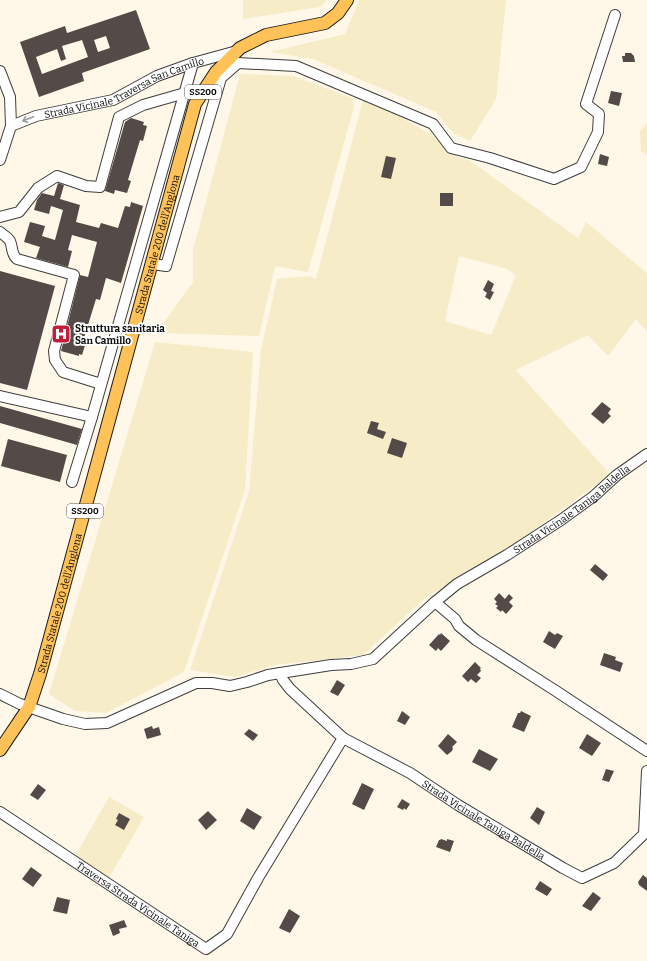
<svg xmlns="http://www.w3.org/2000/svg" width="647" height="961" font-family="Bitter,serif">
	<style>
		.farmland { fill: #f6ecc8; fill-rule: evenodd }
		.building { fill: #544a47; fill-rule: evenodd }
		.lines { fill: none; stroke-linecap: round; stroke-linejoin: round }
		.minor-casing { stroke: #3e3e3e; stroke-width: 12 }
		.major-casing { stroke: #1c1c1c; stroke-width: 14 }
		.minor { stroke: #fff; stroke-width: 10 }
		.major { stroke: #ffc258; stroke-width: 12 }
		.oneway { stroke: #9d9d9d }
		.labels { text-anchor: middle; stroke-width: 4; stroke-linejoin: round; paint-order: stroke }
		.shield { fill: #fff; stroke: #545454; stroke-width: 1 }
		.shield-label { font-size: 9px; font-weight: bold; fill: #0b0b0b }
		.street-label { font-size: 10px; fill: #0b0b0b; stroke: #fff }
		.poi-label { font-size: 10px; font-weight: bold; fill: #0b0b0b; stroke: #fff; text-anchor: start }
	</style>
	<rect width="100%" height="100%" fill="#fff8e8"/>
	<!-- farmland -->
	<path class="farmland" d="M243 0H327L320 7 243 19Z
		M359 0H506L496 99 470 141 453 133 436 112 313 59 270 52 345 34Z
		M240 74 293 76 352 98 354 107 308 272 275 266 259 336 156 333 193 282V250Z
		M364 96 430 134 457 157 469 160 578 238 586 222 647 273V331L636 319 608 356 588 335 516 370 610 474 508 549 424 599 363 655 275 665 236 677 190 670 249 491 261 350 277 279 309 276 316 279ZM459 256 507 269 516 275 491 335 445 321Z
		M647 123V155L641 151 640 131Z
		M155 342 253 352 245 490 184 672 106 713 75 711 49 694Z
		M109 797 144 817 109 878 74 858Z"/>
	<!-- building -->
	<path class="building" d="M136 10 150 49 82 73 84 81 39 97 20 42 65 26 67 33ZM106 36 110 48 98 52 94 40ZM82 40 88 57 42 74 36 57 57 49 61 61 66 59 62 46Z
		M625 53H631L634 56 635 62H623L622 56H625Z
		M611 91 622 93 619 106 608 103Z
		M131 118 144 122 143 125 147 126 143 141 140 140 128 180 131 181 127 193 115 190 114 194 105 191 125 122Z
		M600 154 609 157 607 166 598 164Z
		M386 156 396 158 391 179 381 177Z
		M58 183 64 185 60 199 80 205 76 222 99 228 101 223 118 228 125 206 130 207 131 202 143 206 121 283 106 278 100 300 96 299 84 338 87 339 82 355 79 354V356L61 351 80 275 88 277 97 242 72 235 68 250 72 251 68 267 36 258 40 247 24 242 30 222 45 226 42 236 55 240 63 210 51 206 49 214 34 210 37 200 42 193 54 196Z
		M440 193H453V206H440Z
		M0 271 55 286 27 390 0 383Z
		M488 280 494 284 491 291 494 292 490 300 485 297 487 293 483 290Z
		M602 402 611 409 608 413 611 416 603 424 591 414Z
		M0 406 82 429 77 445 0 423Z
		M371 421 379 423 377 429 386 432 383 439 367 433Z
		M392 438 407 443 402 458 387 453Z
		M8 439 67 455 60 482 1 466Z
		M595 564 608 575 603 581 590 570Z
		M499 593 505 599 509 594 513 598 509 602 513 606 506 614 502 610 501 612 496 608 498 606 495 604 497 602 494 599Z
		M549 631 555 635 557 633 563 636 555 649 543 642Z
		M441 633 450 641 441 651 438 648 436 651 429 645 439 634 440 635Z
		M604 653 616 657 615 660 623 663 620 672 600 665Z
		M475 662 481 668 480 669 481 671 477 675 481 678 476 683 471 679 468 682 462 676Z
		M337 680 345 685 338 696 330 692Z
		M402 711 410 717 405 725 397 721Z
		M521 711 531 716 524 732 512 727 518 713H520Z
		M152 726 153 729 159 727 161 735 147 739 144 729Z
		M249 729 258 735 253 741 244 734Z
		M448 734 457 742 452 747 453 748 452 751 447 755 438 746Z
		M587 734 601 743 592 756 579 748Z
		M479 749 498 759 490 771 472 762Z
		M606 769 614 771 609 782 602 780Z
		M362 783 374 789 364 810 352 804Z
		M38 784 46 790 38 800 30 795Z
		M402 799 410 804 406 810 404 808 403 810 397 807Z
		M537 807 545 812 539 825 530 818Z
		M247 808 262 817 254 830 240 821Z
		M208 811 217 820 206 830 198 820Z
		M119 813 130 819 124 830 115 825 118 820 116 819Z
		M441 839 447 841V839L454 841 450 852 436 847 439 840H440Z
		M31 867 42 875 33 887 22 879Z
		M643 875 647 878V891L639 885 638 882Z
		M540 881 552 889 547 896 535 889Z
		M593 892 601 898 591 911 582 906Z
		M57 897 70 900 67 914 53 911Z
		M289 909 300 916 290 933 279 928Z
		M124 920 127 927 119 929 120 933 113 936 109 925Z"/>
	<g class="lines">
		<defs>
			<g id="minor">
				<path d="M0 71 10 97 11 126 0 160"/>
				<path id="s1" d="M11 126 36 116 113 100 157 76 193 63 237 51"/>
				<path d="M0 217 19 212 38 188 57 176 86 186 100 187 119 117 143 105 185 93"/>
				<path d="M0 232C3 235 8 237 10 241 13 248 11 254 17 259L74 275 54 351 55 360 63 372 101 384"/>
				<path d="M153 264 166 266 221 78 238 63 296 66 433 124 451 148 490 158 554 179 581 167 598 132 599 114 586 104 615 15"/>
				<path d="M0 396 92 417"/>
				<path d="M72 482 92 417 193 63"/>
				<path d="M435 602 455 619 459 626 476 640 556 691 647 751"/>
				<path id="s2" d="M280 673 283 680 290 689 343 738 410 773 458 805 563 868 582 878 614 863 644 834 647 771"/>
				<path id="s3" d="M0 694 20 704 63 719 85 724 107 723 196 683H212L230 686 247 682 268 675 331 665 351 664 373 659 435 602 457 584 507 555 561 520 594 496 617 475 647 454"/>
				<path id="s4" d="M0 812 206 949 227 934 258 878 343 738"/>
			</g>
			<g id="major">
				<path id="s5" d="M0 750 29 707 40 674 195 104 216 72 240 48 266 35 325 23 338 13 347 0"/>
			</g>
		</defs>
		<!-- minor casing -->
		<use href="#minor" class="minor-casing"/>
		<!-- major casing -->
		<use href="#major" class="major-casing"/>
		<!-- minor -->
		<use href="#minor" class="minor"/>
		<!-- major -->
		<use href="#major" class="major"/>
	</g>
	<!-- one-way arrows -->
	<defs><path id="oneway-shaft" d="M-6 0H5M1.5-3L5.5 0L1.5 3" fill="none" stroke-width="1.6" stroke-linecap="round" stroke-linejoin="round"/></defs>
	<use class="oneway" href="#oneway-shaft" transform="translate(28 119) rotate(159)"/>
	<!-- icons -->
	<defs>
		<symbol id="hospital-square" viewBox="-11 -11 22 22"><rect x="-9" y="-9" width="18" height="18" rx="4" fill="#c01e39" stroke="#fff"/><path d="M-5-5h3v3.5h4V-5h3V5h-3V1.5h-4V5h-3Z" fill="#fff"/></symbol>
	</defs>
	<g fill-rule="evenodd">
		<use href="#hospital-square" x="50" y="323" width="22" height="22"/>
	</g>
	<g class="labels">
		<!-- shield labels -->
		<g class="shield">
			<rect x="185" y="85" width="36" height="14" rx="3"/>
			<rect x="67" y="504" width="36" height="14" rx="3"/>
		</g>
		<g class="shield-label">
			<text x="203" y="95">SS200</text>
			<text x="85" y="514">SS200</text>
		</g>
		<!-- street labels -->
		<g class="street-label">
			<text dy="4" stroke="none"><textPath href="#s1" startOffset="120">Strada Vicinale Traversa San Camillo</textPath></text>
			<text dy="4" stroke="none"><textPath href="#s5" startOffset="532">Strada Statale 200 dell'Anglona</textPath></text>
			<text dy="4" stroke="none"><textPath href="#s3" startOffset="640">Strada Vicinale Taniga Baldella</textPath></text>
			<text dy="4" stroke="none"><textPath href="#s5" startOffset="160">Strada Statale 200 dell'Anglona</textPath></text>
			<text dy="4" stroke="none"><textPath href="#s2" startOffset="254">Strada Vicinale Taniga Baldella</textPath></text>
			<text dy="4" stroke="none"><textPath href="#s4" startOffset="166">Traversa Strada Vicinale Taniga</textPath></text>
		</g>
		<!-- poi labels -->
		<g class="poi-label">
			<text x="75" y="332">Struttura sanitaria<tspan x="75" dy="12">San Camillo</tspan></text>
		</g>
	</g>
</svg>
